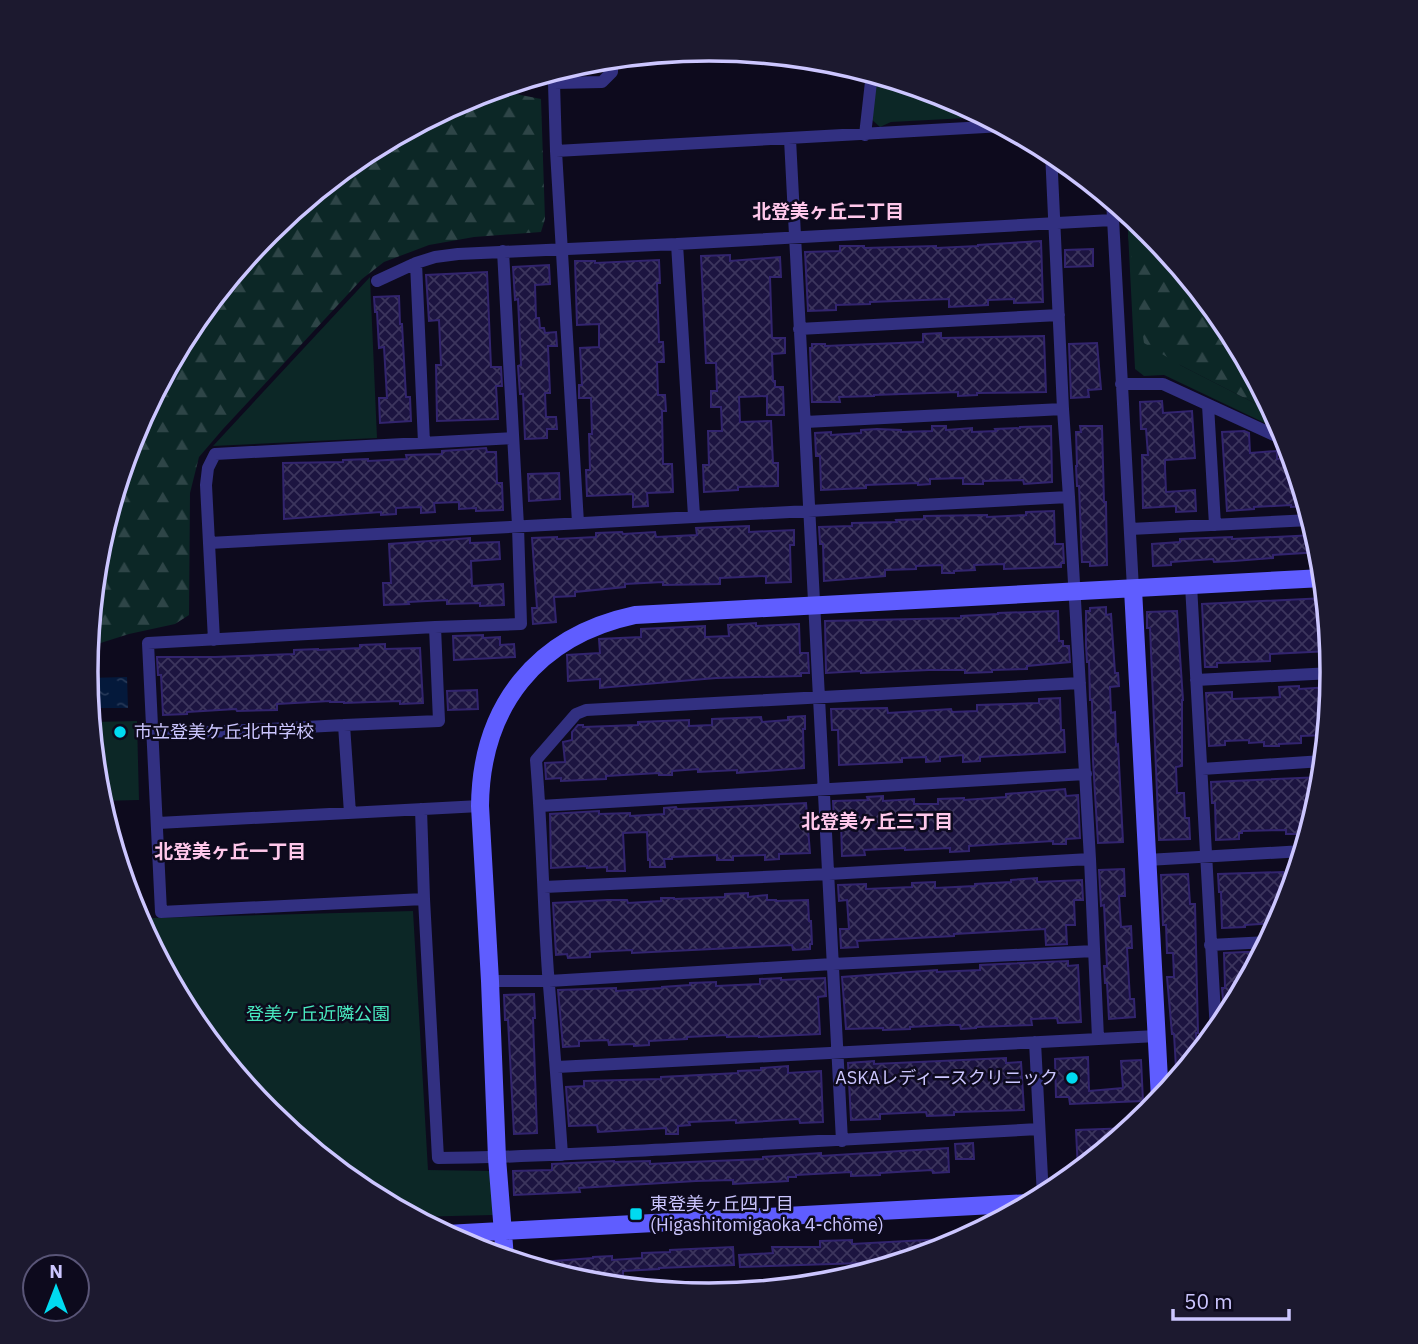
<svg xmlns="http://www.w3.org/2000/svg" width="1418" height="1344" font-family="'IBM Plex Sans','Noto Sans JP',sans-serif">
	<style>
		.green { fill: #0c2726 }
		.forest { fill: url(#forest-firs) }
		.water { fill: url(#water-ripples) }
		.building { fill: url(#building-cross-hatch); stroke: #32246e; stroke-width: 2 }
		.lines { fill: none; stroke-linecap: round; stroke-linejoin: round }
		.street { stroke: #323081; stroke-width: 12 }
		.secondary { stroke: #5f5dff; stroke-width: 18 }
		.poi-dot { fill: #00dbf1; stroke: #0d0a1d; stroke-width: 2.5 }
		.labels { text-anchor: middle; stroke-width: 5; stroke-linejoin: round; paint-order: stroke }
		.poi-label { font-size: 18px; fill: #ccc6ff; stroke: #0d0a1d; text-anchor: start }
		.park-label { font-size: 18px; fill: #48e9bf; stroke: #0d0a1d }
		.neighbourhood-label { font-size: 19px; font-weight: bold; fill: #ffc8eb; stroke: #0d0a1d }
		.rim { fill: none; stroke: #ccc6ff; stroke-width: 3.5 }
	</style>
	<defs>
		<pattern id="forest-firs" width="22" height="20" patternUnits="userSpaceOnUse" patternTransform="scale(1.75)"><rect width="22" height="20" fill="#0c2726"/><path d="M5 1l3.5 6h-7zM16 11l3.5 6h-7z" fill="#2e4547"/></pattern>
		<pattern id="water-ripples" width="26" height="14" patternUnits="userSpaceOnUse" patternTransform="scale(1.75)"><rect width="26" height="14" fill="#04193b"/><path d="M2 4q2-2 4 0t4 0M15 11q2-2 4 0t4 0" fill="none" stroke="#273958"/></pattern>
		<pattern id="building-cross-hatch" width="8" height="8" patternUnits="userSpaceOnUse" patternTransform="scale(1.75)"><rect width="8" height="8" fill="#1c1440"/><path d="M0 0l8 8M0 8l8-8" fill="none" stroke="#3c355d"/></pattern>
	</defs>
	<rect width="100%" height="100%" fill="#0d0a1d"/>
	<!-- green -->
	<path class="green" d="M877 75 948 97 972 110V112L967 118 891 122 880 127 871 119Z
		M1127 213 1152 235H1129L1180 365 1274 413 1281 427 1269 425 1164 375 1144 376 1135 369Z
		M370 277 377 438 213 446Z
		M137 721 139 800 100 801 98 793 91 722Z
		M413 911 428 1170 490 1171 493 1215 413 1217 363 1190 268 1112 191 1018 153 947 152 918Z"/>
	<!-- forest -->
	<path class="forest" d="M498 88 511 93 541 99 545 219 541 232 474 237 429 245 384 262 362 279 223 429 199 457 190 493 189 615 175 624 129 634 88 647 98 550 134 433 191 326 269 231 363 154 471 96Z
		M1128 235H1152L1227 326 1274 413 1180 365 1144 343Z"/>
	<!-- water -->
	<path class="water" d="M127 677 128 708H90L87 678Z"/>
	<!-- building -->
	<path class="building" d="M1041 241 1043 302 1014 303V299L988 300V305L949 307V299L870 302V304L836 305V310L808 311 805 252 840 251V246H864V248L936 246V248L978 246V245Z
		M1093 249V266L1065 267V250Z
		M730 255V261L780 257 781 277H770L772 338H785V353L772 354 773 381H775V387H783L784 415H767V396L739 397 740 422 771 421 773 463H778V486L738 487V490L704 492 703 465H709L708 431H722L721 407H711V391H717L716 363H706L701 256Z
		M659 260 660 283H657L659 342H663L664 362H657L658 395H665L666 411H662L663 464H672L673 492 647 493 648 506 633 507V494L587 496 586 470H590L589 434H592L591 398H579V385H582L580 348 599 347V324L577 325 575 261H595V263Z
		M549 265 550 284 535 285 536 318H539L540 328H544L545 333 556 332 557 346H548L550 393H545L546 417H556L557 429H547V438L525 439 523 394H520L518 366 521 365 518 299 515 300 513 267Z
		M487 272 491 367H501L502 386H496L498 419 437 421 436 365H441L439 320 429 321 426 275Z
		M399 296 400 324H402L406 397H410L411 421 380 423 379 398H387L384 347 379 348 377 312H375L374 297Z
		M941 333V338L1044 336 1046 392 977 393V395L958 396V392L874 395V396L839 397 840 402H812L810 348H812V344H825V346L923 342V334Z
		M1097 343 1101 389 1088 390 1089 397 1071 398 1069 344Z
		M1162 401 1163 413 1192 411 1195 458 1165 460V468L1166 492 1195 490 1196 511 1176 512V506L1143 508 1142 455H1148L1146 429H1141L1140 402Z
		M932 426H946V430L972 428V432L996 431 995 429 1020 428V427L1051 426 1052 482 1024 484 1023 480 983 481V484H963V478L930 479V484L918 485V483L866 485V488L821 490 820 456H816L815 433 831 432V435L861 433V430L877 429 901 430V432L932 431Z
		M1080 426H1102L1104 502H1106L1107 565 1090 566V562H1082L1079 486H1077L1076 466H1077L1076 432H1081Z
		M1244 431 1249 433 1250 453 1277 451V459L1292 458 1307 506 1291 507V505L1254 507V509L1227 511 1222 432Z
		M486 448 487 452H496L497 483H502L503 510 476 511V508L459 509V502L434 503 435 512 421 513V507L396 508V514L381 515V512L284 519 283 463 343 462V460L368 459V461L407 459 406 455 442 454V451Z
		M559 473 560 499 529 501 528 474Z
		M1054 511 1055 544H1063L1064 563H1061V567L1004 569V564L974 565 975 570 954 571V573H942V565L916 566V569L885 570V576L824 581 823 544H820L819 527 852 526V523L897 522 896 520 924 519V516L987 515V517L1026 515V512Z
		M749 526V532L794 530V545H790L791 582 766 583V576L720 578V584L663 585V582L625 584V587L575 592V596L554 597 556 622 533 624 532 608H537L532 538 557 537V539L596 537V533L622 532 623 534 655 532 656 537 697 535 696 528Z
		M1315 535 1320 552 1273 555V558L1234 561 1214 562 1213 559 1171 562V565L1153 566 1152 544 1180 542V539L1232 537V539Z
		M470 538V543L499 542 500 559 471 561 472 586 503 584 504 605 480 606V603L447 604V600L408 602 409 604 384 605 383 583H391L389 544Z
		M1325 598 1330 651 1270 654V661L1217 663V667H1205L1202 604Z
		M1106 607V615L1111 614 1115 673H1118L1119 686 1110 687 1111 713 1115 712 1116 745 1118 744 1123 842 1098 843 1093 761 1092 700H1090L1089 662H1087L1086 645V611H1090V608Z
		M1058 611 1059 641H1063V646H1069L1070 662 1027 666V669L992 670V672L965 673V670H929L861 673V671L826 673 825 621 961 618V616L998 614V613Z
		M1177 611 1183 700H1182V766L1176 767 1177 793H1184L1185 818H1189L1190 839 1159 840 1150 628H1147V612Z
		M756 623V626L799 624 800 653H808L809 673H801V676L716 678 600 688V679L568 681 567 655 600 653 599 639 641 637V629L705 626V637L729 636 728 625Z
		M483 635V638L500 637V645L514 644 515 657 454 660 453 636Z
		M385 644V649L420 648 423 703 400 704V701L344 703V702H330V701L277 704V710L237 711 236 709 187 712V714L163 715 161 675H158L157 657H215L294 654V650L318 649V650L360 648V645Z
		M1299 686V689L1330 687 1326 735 1301 736V743L1279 744V746H1264V742L1249 743V740L1225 741V745L1209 746 1206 693 1232 692V699L1280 697 1279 687Z
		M477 690 478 709 448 710 447 691Z
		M1060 698 1061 730H1064L1065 752 980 757V761L963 762V755L940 757V761L926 762V757L902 758V762L839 765 838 730H832L831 709 887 708 888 713 951 709 952 712 977 711V705L1039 703V699Z
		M805 716V729H803L804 768 737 773V770L698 772V769L672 771V775H659V773L606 776V779L561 781V778L546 779 545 763 565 762 563 742 572 740V732L578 725H583V727L638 725V722L689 720V726L712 725V719L761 717 762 722 788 720V717Z
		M1322 777 1320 794 1309 830H1302V834H1286V830L1242 831V833H1239V839L1216 840 1215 803H1212L1211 782Z
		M1065 789 1066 796 1078 795 1080 838 1066 839V844H1053V841L969 846V851L950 852V848L905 850V848L864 850 865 855 842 856 841 822H834L833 801 868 800 867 797 883 796V801L914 799V804H938V799L964 798V800L1006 797V794Z
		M806 803 810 853 779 854V859L765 860V855L733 856V860H717V855L672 857V859H664L665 867H650V860H648L647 832 623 833 625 871H607V867L587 868V866L551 868 550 814 599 811V814L630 813V816L664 814V808L676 807 677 809 709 808Z
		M1124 869 1125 896H1119L1121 927 1131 926 1132 948H1127L1130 999H1134L1135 1017 1109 1019 1107 983H1105L1104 966H1107L1104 905 1101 906 1099 870Z
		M1283 872V874L1296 873 1284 911 1278 923 1245 925V927L1222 928 1221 892H1219L1218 874Z
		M1188 874 1190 904H1195L1198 1033H1196L1197 1055 1187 1067 1176 1068 1174 1034H1172L1167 977H1174L1173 953H1167L1166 925H1163L1161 875Z
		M1037 878V882L1082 880 1083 900H1074L1075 925H1066L1067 944 1046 945 1045 929 954 934V936L857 941 858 947 841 948 840 929H849L847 900 839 901 838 885 866 884V889L912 887V883L935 882V888L975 886V884L1011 882V880Z
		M748 893V897L767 895V900H776V901L808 900 809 921H811L812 944H810V949L793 950 792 945 632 953V950L590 952V957L568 958 567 954 556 955 553 903 607 900H627L628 903 661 901V898H674V899L725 897V894Z
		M1245 952H1262L1232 1010H1224L1222 988H1225L1224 953Z
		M1068 961V966L1078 965 1081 1022 1058 1023 1057 1018 1031 1019 1032 1025 976 1027V1028L961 1029 960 1025H948L910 1027V1029L883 1030V1028L846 1029 842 977 937 970V972L980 970V965Z
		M781 978V980L825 978 826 996 818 997 820 1034 759 1037V1036L727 1037V1035L687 1037V1039L649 1041V1045L634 1046V1044L609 1045 608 1040 579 1041V1046L563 1047 558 990 616 988V991L662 988V987L690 985V983L716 982V986L760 984V979Z
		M534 994 535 1018H533L537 1133 514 1134 508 1020H505L504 995Z
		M1088 1057 1089 1091 1123 1088 1121 1061 1141 1060 1143 1101 1070 1104 1069 1097H1056L1055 1059Z
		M1006 1058V1063L1021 1062 1024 1110 954 1112V1115L927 1116 926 1112 880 1114V1119L851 1120 848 1063 874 1061V1064Z
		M788 1066V1073L821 1071 823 1122 800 1123 799 1119 736 1123V1120L689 1122 690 1125 678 1126V1134H666V1128L598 1132 597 1125 569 1126 566 1087 584 1086V1081L661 1079V1077L738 1073V1071L761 1070V1068Z
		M1130 1128 1078 1171 1076 1130Z
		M973 1143 974 1159H956L955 1144Z
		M948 1148 949 1172 933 1173 932 1170 880 1173V1175L851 1176V1172L796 1175V1177H788V1181L733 1184V1180L696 1181 579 1188 580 1192 514 1195 513 1171 552 1170V1164L614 1161V1162L650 1161V1164L689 1162 763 1159V1157L806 1154 821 1153V1156Z
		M963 1238 947 1248 910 1259 894 1260V1262L740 1267 739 1255 773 1253 772 1247H820V1241L852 1240V1244Z
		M733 1247 734 1265 659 1268V1269L623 1271V1275L569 1278 527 1265V1263L593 1258V1257L612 1256V1260L642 1258V1253L670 1252V1250Z"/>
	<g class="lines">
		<!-- street -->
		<path class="street" d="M865 135 872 73
			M790 139 842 1141
			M556 151 554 83 602 82 612 72V59
			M1051 152 1063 409 1069 497 1090 859 1098 1038
			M1112 200 1133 589
			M677 244 694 516
			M377 281 416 263
			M799 329 1059 315
			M1121 384H1163L1274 435 1285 434
			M1208 405 1215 525
			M805 422 1063 409
			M424 443 416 263 435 257 458 254 677 244 1112 220
			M578 523 556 151 1003 126
			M1130 529 1311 520
			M209 543 1069 497
			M1191 585 1216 1032
			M214 640 206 485 208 468 215 454 513 438
			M1196 680 1332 673
			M344 725 350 813
			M152 735 344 725 439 721 435 627
			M1202 769 1323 761
			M540 806 1086 774
			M421 809 424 899 438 1158C517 1158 594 1153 672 1149 795 1143 917 1136 1039 1129
			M158 823 480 806
			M1147 860 1303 851
			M544 887 829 874 1090 859
			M424 899 161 912 148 643 435 627 521 624 518 526 503 251
			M1210 945 1268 942
			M490 981H549L833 964 1094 951
			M1035 1042 1043 1197
			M557 1067 1157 1036
			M562 1155C558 1094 553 1034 548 973 543 902 542 831 536 760L576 714 586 710 1080 683
			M669 1291 830 1283"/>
		<!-- secondary -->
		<path class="secondary" d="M1133 589 1160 1099
			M446 1234 1030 1203
			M505 1258 497 1158 490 981 480 806C481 706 537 636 635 615L1323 578"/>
	</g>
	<!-- markers -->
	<g class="poi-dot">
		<circle cx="120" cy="732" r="7"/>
		<circle cx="1072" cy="1078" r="7"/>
		<rect x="629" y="1207" width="14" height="14" rx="3.5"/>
	</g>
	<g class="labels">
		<!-- poi labels -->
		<g class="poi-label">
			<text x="134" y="738">市立登美ケ丘北中学校</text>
			<text x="1058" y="1084" text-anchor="end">ASKAレディースクリニック</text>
			<text x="650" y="1210">東登美ヶ丘四丁目<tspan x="650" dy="21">(Higashitomigaoka 4-chōme)</tspan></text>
		</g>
		<!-- park labels -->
		<g class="park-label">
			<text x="318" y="1020">登美ヶ丘近隣公園</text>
		</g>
		<!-- neighbourhood labels -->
		<g class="neighbourhood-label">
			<text x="828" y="218">北登美ヶ丘二丁目</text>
			<text x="877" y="828">北登美ヶ丘三丁目</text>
			<text x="230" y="858">北登美ヶ丘一丁目</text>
		</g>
	</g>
	<!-- crop -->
	<path d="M0 0H1418V1344H0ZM98 672a611 611 0 1 1 1222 0a611 611 0 1 1-1222 0Z" fill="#1c192f" fill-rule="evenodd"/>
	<path class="rim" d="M98 672a611 611 0 1 1 1222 0a611 611 0 1 1-1222 0Z"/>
	<!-- north arrow -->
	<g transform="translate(56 1288)"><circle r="33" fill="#0d0a1d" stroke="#595577" stroke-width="2"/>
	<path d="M0-5L12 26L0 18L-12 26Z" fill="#00dbf1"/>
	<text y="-10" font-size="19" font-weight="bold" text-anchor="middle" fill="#ccc6ff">N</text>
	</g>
	<!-- scale -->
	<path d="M1173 1309v10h116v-10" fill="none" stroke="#ccc6ff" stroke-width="3.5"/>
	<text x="1184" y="1309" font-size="21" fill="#ccc6ff" stroke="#0d0a1d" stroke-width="5" paint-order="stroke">50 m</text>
</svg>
